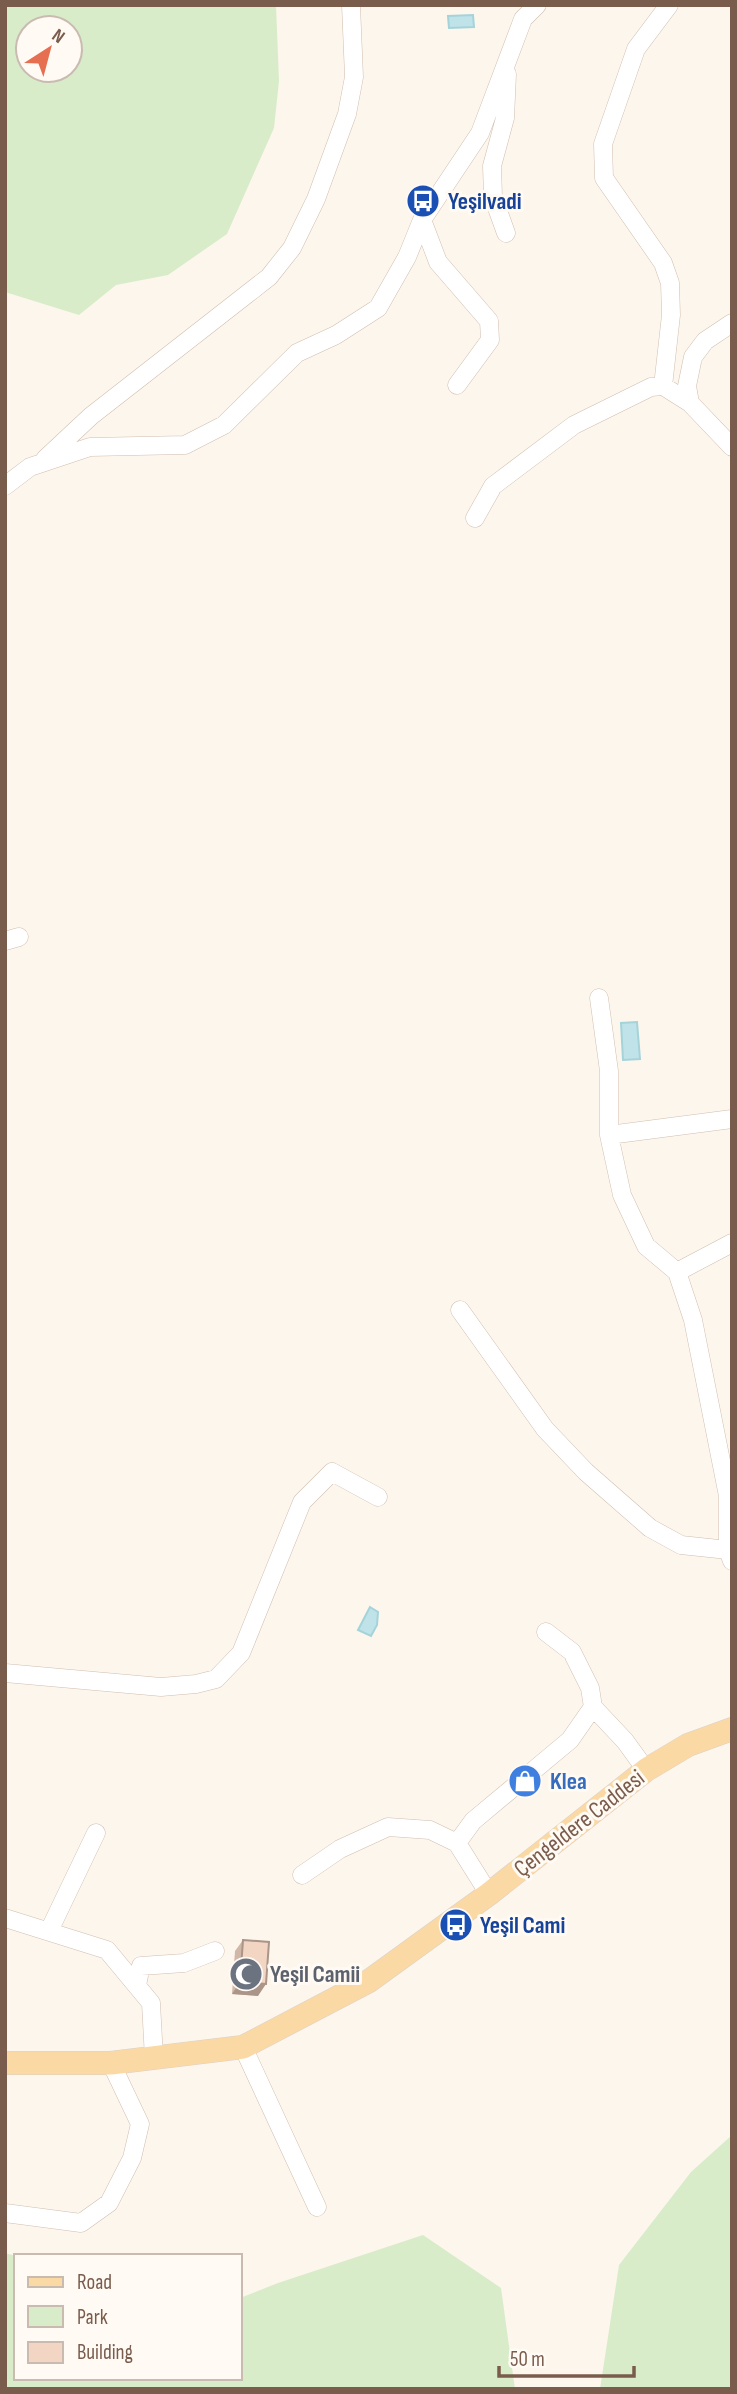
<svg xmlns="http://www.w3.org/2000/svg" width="737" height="2394" font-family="'Sofia Sans Condensed',sans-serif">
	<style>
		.green { fill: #d8ecc9; fill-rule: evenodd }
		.water { fill: #bfe3e8; stroke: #a5d3da; stroke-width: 2 }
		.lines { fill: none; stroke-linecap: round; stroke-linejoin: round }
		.minor-casing { stroke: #d1beb0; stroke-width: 19 }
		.major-casing { stroke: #dad1cd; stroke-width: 24 }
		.minor { stroke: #fff; stroke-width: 18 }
		.major { stroke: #fbd9a5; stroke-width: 23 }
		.wall { fill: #d1b7a8 }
		.shaded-wall { fill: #aa9588 }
		.building { fill: #f3d5c3; stroke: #aa9588; stroke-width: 2 }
		.labels { text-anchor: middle; stroke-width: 6; stroke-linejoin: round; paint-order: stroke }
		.transit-label { font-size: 24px; font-weight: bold; fill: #164399; stroke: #fffaf3; text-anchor: start }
		.shop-label { font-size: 24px; font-weight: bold; fill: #366cbe; stroke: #fffaf3; text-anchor: start }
		.street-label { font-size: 24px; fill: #7a5c4d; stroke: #fffaf3 }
		.worship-label { font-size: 24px; font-weight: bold; fill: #5b616d; stroke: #fffaf3; text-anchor: start }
	</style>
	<rect width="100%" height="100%" fill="#fdf6ec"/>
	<!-- green -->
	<path class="green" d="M5 5H276L279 81 274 128 227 234 168 275 116 285 79 315 5 292ZM28 28H70V70H28Z
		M732 2135V2389H600L619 2265 691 2172Z
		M423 2235 501 2288 515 2389H5V2253L16 2256V2378H240V2298L278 2283Z"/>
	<!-- water -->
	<path class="water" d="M473 15 474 27 449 28 448 16Z
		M637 1022 640 1059 623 1060 621 1023Z
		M370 1607 378 1612 377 1625 371 1636 358 1630Z"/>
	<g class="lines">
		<defs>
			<path id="minor" d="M422 220 438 262 489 321 490 340 457 385
				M506 233 493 197 492 166 505 118 507 74
				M732 323 705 341 693 357 687 386 690 403 732 447
				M663 386 671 315 670 283 663 263 604 178 603 144 636 49 669 5
				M45 459 91 416 269 277 292 248 316 199 347 114 354 77 351 5
				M5 486 30 467 90 447 185 445 224 425 297 353 336 335 378 308 407 257 422 220 480 133 523 19 537 5
				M475 518 493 486 574 425 651 387 663 386 690 403
				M5 941 19 937
				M599 998 609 1071V1135L622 1195 646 1246 677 1272 693 1320 728 1496V1550L732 1561
				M609 1135 732 1119
				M677 1272 732 1243
				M460 1310 545 1429 586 1472 650 1528 681 1545 728 1550
				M5 1673 161 1687 196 1684 216 1679 241 1653 302 1502 332 1472 378 1497
				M593 1707 625 1741 646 1770
				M457 1843 473 1821 570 1740 593 1707 590 1688 572 1652 546 1632
				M302 1875 340 1849 388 1827 430 1830 457 1843 489 1894
				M5 1918 107 1950 151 2003 154 2058
				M49 1931 96 1833
				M137 1985 141 1966 184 1963 215 1951
				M243 2047 317 2207
				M5 2213 81 2223 109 2203 132 2158 140 2124 111 2063"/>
			<path id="major" d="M5 2063H111L243 2047 369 1981 489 1894 646 1770 688 1745 732 1729"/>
		</defs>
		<!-- minor casing -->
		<use href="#minor" class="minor-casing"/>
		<!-- major casing -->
		<use href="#major" class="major-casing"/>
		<!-- minor -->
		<use href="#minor" class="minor"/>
		<!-- major -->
		<use href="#major" class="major"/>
	</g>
	<!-- wall -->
	<path class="wall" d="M243 1940 258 1996 232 1994 235 1951Z"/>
	<!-- shaded-wall -->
	<path class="shaded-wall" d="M240 1982 266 1984 258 1996 232 1994Z"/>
	<!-- building -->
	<path class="building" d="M243 1940 269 1942 266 1984 240 1982Z"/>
	<!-- icons -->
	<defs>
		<symbol id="bus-disc" viewBox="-11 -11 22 22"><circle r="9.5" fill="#1a4fb4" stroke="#fffaf3"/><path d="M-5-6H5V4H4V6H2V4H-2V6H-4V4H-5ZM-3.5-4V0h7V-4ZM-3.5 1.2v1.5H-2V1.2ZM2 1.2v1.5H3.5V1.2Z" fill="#fff"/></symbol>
		<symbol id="shop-disc" viewBox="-11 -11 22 22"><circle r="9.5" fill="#3f7fe0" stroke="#fffaf3"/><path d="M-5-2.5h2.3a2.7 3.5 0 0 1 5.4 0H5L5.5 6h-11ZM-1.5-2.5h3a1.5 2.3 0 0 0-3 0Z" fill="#fff"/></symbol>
		<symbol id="mosque-disc" viewBox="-11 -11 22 22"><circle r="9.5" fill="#6b7280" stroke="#fffaf3"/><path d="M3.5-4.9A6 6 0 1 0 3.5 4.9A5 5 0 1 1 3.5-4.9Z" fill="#fff"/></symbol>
	</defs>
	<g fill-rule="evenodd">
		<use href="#bus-disc" x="404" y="182" width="38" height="38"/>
		<use href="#shop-disc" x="506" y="1762" width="38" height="38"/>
		<use href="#bus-disc" x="437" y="1906" width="38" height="38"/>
		<use href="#mosque-disc" x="227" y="1955" width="38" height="38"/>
	</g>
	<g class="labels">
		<!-- transit labels -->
		<g class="transit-label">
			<text x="448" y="209">Yeşilvadi</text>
			<text x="480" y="1933">Yeşil Cami</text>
		</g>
		<!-- shop labels -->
		<g class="shop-label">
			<text x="550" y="1789">Klea</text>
		</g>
		<!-- street labels -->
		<g class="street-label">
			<text transform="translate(579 1823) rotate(-38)" y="8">Çengeldere Caddesi</text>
		</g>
		<!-- worship labels -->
		<g class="worship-label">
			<text x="270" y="1982">Yeşil Camii</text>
		</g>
	</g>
	<!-- border -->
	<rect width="737" height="2394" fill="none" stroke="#7a5c4d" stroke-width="14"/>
	<!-- legend -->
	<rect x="14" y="2254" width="228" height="126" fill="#fffaf3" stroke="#cabbb1" stroke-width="2"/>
	<rect x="28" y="2277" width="35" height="10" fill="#fbd9a5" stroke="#cabbb1" stroke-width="2"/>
	<text x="77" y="2289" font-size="21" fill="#7a5c4d">Road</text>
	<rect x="28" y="2306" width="35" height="21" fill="#d8ecc9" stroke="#cabbb1" stroke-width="2"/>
	<text x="77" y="2324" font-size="21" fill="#7a5c4d">Park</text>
	<rect x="28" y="2342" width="35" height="21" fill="#f3d5c3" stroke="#cabbb1" stroke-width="2"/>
	<text x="77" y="2359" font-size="21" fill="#7a5c4d">Building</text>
	<!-- north arrow -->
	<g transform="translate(49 49) rotate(36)"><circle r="33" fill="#fffaf3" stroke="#cabbb1" stroke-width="2"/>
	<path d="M0-5L12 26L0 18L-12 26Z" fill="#e76f51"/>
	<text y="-10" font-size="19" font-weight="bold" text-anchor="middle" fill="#7a5c4d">N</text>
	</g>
	<!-- scale -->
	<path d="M499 2366v10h135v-10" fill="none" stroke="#7a5c4d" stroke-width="3.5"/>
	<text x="510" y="2366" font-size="21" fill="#7a5c4d" stroke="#fffaf3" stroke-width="5" paint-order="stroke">50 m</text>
</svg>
